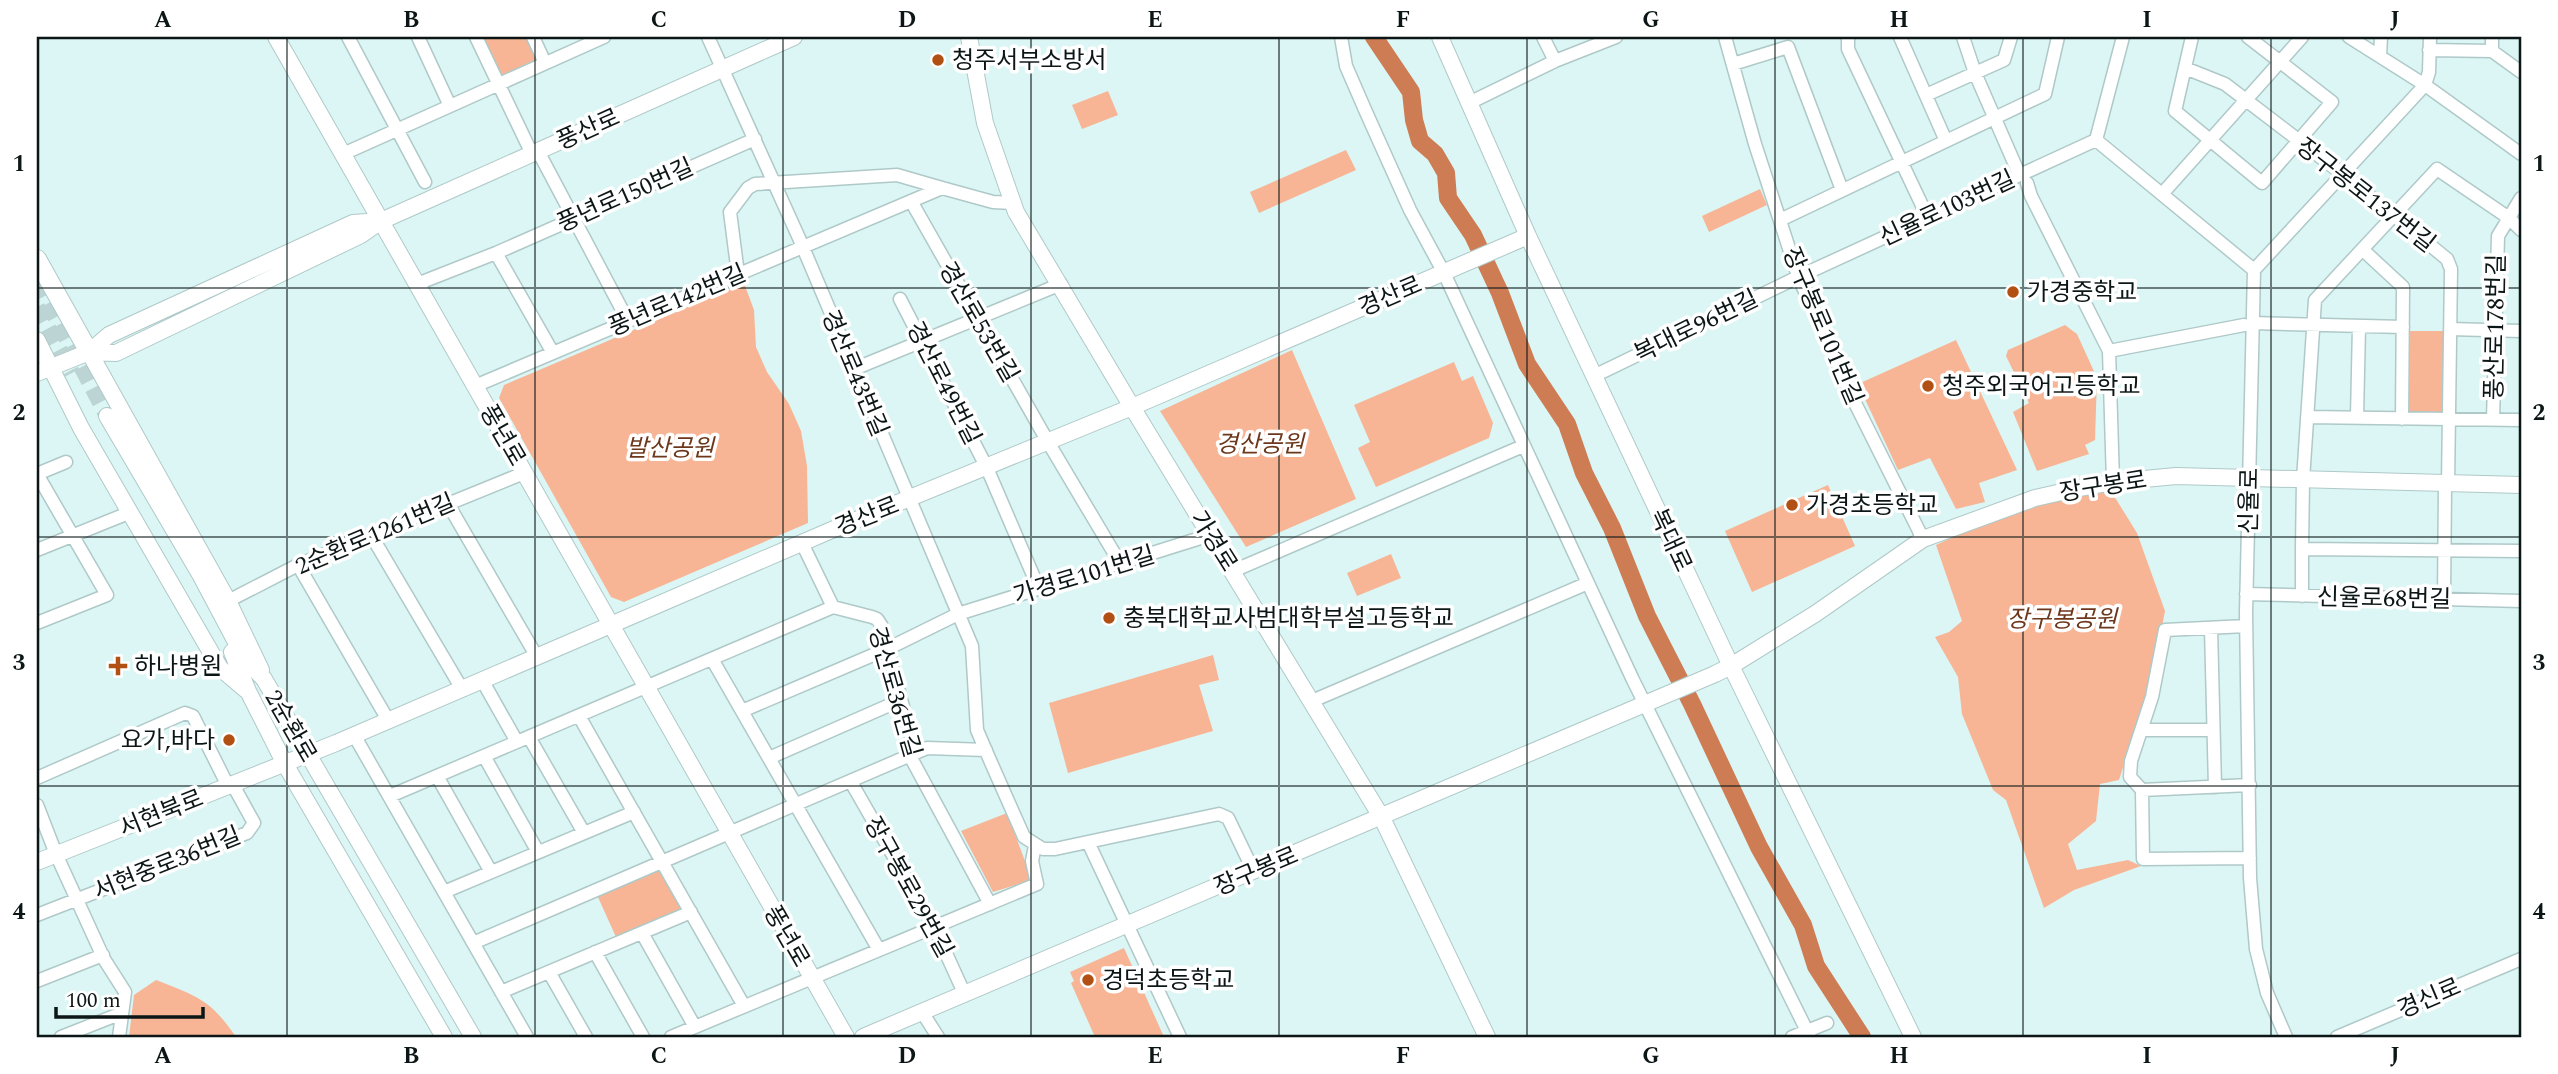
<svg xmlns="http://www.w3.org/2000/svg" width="2558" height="1074" font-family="Spectral,'Noto Sans KR',serif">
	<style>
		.green { fill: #f7b595 }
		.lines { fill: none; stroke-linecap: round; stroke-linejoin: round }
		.river { stroke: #cd7c54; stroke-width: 18 }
		.tertiary-tunnel { stroke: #bcd4d4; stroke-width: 16; stroke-dasharray: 16 8; stroke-linecap: butt }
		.minor-casing { stroke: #afc9c8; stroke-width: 15 }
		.tertiary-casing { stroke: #afc9c8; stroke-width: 18 }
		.secondary-casing { stroke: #afc9c8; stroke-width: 20 }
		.minor { stroke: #fff; stroke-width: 12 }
		.tertiary { stroke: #fff; stroke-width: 16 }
		.secondary { stroke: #fff; stroke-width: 18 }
		.grid { fill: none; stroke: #0d1616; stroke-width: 2; stroke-opacity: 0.55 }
		.poi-dot { fill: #b25013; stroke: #fff; stroke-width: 2.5 }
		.labels { text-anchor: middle; stroke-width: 7; stroke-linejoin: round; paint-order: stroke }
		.poi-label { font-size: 24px; fill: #0d1616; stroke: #fff; text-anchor: start }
		.street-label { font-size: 24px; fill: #0d1616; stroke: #fff }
		.park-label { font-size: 24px; font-style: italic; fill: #6d371b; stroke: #fff }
		.neatline { fill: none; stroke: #0d1616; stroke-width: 2.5 }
		.grid-label { font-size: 23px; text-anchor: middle; font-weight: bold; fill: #0d1616 }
	</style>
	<rect width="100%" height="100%" fill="#dbf6f5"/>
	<!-- green -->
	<path class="green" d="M481 37H528L539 61 500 79Z
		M1108 91 1118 115 1082 129 1072 105Z
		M1346 150 1356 170 1259 213 1250 192Z
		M1760 189 1767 205 1709 232 1702 216Z
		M744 283 754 310 756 347 767 372 789 404 801 431 807 466 808 523 624 602 611 597 499 398 504 385Z
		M2065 325 2077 334 2097 378 2095 440 2085 445 2089 454 2037 471 2013 412 2029 403 2006 356 2008 350Z
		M2407 331H2446L2444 415H2406Z
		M1956 340 2017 470 1979 483 1985 502 1956 509 1930 458 1898 470 1858 384Z
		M1292 350 1356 499 1246 547 1160 411Z
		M1454 362 1462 381 1473 376 1493 423 1489 438 1376 487 1358 448 1370 442 1354 405Z
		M1828 485 1855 546 1752 592 1725 531Z
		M2111 491 2137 533 2165 611 2153 673 2119 780 2100 784 2096 821 2068 844 2077 870 2128 860 2141 866 2074 890 2044 908 2006 800 1993 790 1962 714 1958 677 1935 637 1949 632 1962 621 1936 545C1991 519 2051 493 2111 491Z
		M1391 554 1401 578 1357 596 1347 573Z
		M1213 655 1219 680 1199 685 1213 731 1068 773 1049 703Z
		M1007 813 1032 880 993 892 961 831Z
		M661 868 684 909 616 937 597 895Z
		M1124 948 1164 1037H1095L1071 983 1074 981 1070 972Z
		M156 980C197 996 211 1000 236 1037H129L134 995Z"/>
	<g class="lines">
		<!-- river -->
		<path class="river" d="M1374 37 1411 92 1414 120 1420 141 1435 154 1446 173 1448 198 1473 235 1500 293 1527 364 1567 424 1584 473 1612 528 1647 616 1692 704 1759 847 1803 925 1816 966 1862 1037"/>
		<!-- tertiary-tunnel -->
		<path class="tertiary-tunnel" d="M37 282 107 416
			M37 307 72 373"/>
		<defs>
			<path id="minor" d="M348 37 425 182
				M418 37 450 106
				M476 37 532 154
				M533 37 545 63
				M708 37 799 238 972 646 977 730 989 758 1024 837 1043 849H1055L1219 814 1228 818 1254 872
				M1341 37 1346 66 1366 112 1410 210 1444 273 1633 680 1810 1037
				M1543 37 1555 61
				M1725 37 1755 144 1799 279 1826 335 1848 389 1923 539
				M1848 37V49L1928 218
				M1900 37 1946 141
				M1963 37 1975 73 2019 174
				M2192 37 2175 111 2262 183 2332 102 2248 37
				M2349 37 2425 85 2521 154
				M2492 37V51L2521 72
				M2429 50 2492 51
				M2380 56 2381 37
				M1733 64 1788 47 1842 190
				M2185 68 2225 84 2344 175 2447 259 2451 269 2448 484
				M1926 95 2004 60 2011 37
				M1469 103 1555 61 1616 37
				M2096 140 2254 270 2246 613 2250 878 2256 949 2267 993 2286 1037
				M2096 140 2123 37
				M538 151 628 321
				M343 154 604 37
				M2027 183 2031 196 2109 351 2113 482
				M2162 194 2302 37
				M911 201 1048 442 1120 563
				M1780 220 2045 94 2058 37
				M2363 250 2403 287 2402 419
				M496 253 553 353
				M2254 270 2425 85 2429 72 2430 37
				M738 274 730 212 748 188 755 184 897 175 942 188
				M417 284 496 253 755 139
				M900 299 987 468 1039 589
				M2253 323 2403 327
				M2450 329 2521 331
				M2109 351 2244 325
				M854 369 1061 284
				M1594 376 1798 277 2096 140
				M475 386 942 188 993 202 1013 203
				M2307 417 2521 420
				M2357 417 2359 326
				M2493 420 2498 236 2521 198
				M448 504 537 657
				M371 535 462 689
				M802 543 833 607 872 617 877 619 881 625 912 740 910 756 990 904
				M2302 549 2303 480 2315 300 2437 169 2509 218 2521 230
				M37 550 131 512
				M298 565 388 720
				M1233 571 1523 446
				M2246 594 2521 601
				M2302 596V549L2521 551
				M2444 599 2445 484
				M228 601 298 565 524 473
				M37 623 107 595 37 474 66 462
				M2246 626 2165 630 2152 697 2131 761 2130 777 2142 790 2250 785
				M2211 628 2215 787
				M712 659 879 950
				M482 680 517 742
				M1312 701 1588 583
				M742 711 887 649 958 614 1210 535
				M579 716 744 1006
				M2142 730H2213
				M354 735 527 1037
				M529 737 584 833
				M484 756 538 852
				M769 758 901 700
				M437 776 491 872
				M37 778 185 713 193 716 228 786
				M851 782 934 927 965 995
				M2142 790 2143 859 2250 858
				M390 796 833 607
				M37 805 56 854 104 959 125 992 119 1037
				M1088 842 1180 1037
				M444 892 634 812
				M37 915 247 833 254 823 233 785
				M642 933 695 1027
				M473 943 927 748 986 750
				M595 952 643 1037
				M549 972 586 1037
				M37 981 103 955
				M501 992 691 912
				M922 1012 938 1037
				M61 1037 122 1013
				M671 1037 1037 884 1032 861 1035 846
				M1792 1037 1827 1023
				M2337 1037 2521 959"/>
			<path id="tertiary" d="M276 37 846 1037
				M969 37 985 123 1016 212 1132 407 1382 818 1487 1037
				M1440 37 1528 236 1731 666 1913 1037
				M37 340 81 428 220 668 246 690
				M89 352 116 353 361 235 381 221 794 37
				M89 352 228 601 261 670
				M37 373 89 352 109 335 353 223 381 221
				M107 416 201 576 245 659 264 679 473 1037
				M232 652 248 691 285 764 444 1037
				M37 862 336 743 834 529 1132 407 1528 236
				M863 1037 1715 674 1731 666 1815 614 1923 539 2035 498 2075 489 2113 482 2176 476 2521 485"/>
			<path id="secondary" d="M37 259 89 352"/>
		</defs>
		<!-- minor casing -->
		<use href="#minor" class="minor-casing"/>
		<!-- tertiary casing -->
		<use href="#tertiary" class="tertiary-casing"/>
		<!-- secondary casing -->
		<use href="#secondary" class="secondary-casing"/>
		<!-- minor -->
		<use href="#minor" class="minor"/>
		<!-- tertiary -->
		<use href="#tertiary" class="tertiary"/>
		<!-- secondary -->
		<use href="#secondary" class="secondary"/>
	</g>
	<!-- grid -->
	<path class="grid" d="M287 37V1037M535 37V1037M783 37V1037M1031 37V1037M1279 37V1037M1527 37V1037M1775 37V1037M2023 37V1037M2271 37V1037M37 288H2521M37 537H2521M37 786H2521"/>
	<!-- markers -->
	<g class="poi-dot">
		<circle cx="938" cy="60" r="7"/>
		<circle cx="2013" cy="292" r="7"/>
		<circle cx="1928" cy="386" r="7"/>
		<circle cx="1792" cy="505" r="7"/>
		<circle cx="1109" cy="618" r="7"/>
		<path d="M114.5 655.5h7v7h7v7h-7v7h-7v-7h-7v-7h7z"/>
		<circle cx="229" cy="740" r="7"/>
		<circle cx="1088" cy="980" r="7"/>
	</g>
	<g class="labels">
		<!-- poi labels -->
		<g class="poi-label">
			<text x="952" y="68">청주서부소방서</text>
			<text x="2027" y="300">가경중학교</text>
			<text x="1942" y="394">청주외국어고등학교</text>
			<text x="1806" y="513">가경초등학교</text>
			<text x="1123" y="626">충북대학교사범대학부설고등학교</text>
			<text x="134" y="674">하나병원</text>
			<text x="215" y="748" text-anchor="end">요가,바다</text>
			<text x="1102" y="988">경덕초등학교</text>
		</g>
		<!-- street labels -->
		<g class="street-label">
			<text transform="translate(588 129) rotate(-24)" y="8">풍산로</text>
			<text transform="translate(625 195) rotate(-24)" y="8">풍년로150번길</text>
			<text transform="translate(2366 195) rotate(38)" y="8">장구봉로137번길</text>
			<text transform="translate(1947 208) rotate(-25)" y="8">신율로103번길</text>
			<text transform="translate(1390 296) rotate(-23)" y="8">경산로</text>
			<text transform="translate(677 300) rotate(-23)" y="8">풍년로142번길</text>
			<text transform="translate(979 322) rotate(60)" y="8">경산로53번길</text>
			<text transform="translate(1696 326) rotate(-26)" y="8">복대로96번길</text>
			<text transform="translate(1823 326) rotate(67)" y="8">장구봉로101번길</text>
			<text transform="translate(2495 327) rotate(-89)" y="8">풍산로178번길</text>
			<text transform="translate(855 373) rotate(67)" y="8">경산로43번길</text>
			<text transform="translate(944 383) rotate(63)" y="8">경산로49번길</text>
			<text transform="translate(503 435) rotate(60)" y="8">풍년로</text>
			<text transform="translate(2103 486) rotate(-9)" y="8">장구봉로</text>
			<text transform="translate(2249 501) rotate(-89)" y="8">신율로</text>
			<text transform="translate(867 516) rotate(-22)" y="8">경산로</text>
			<text transform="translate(375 534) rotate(-23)" y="8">2순환로1261번길</text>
			<text transform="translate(1671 540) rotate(65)" y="8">복대로</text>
			<text transform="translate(1214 541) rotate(58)" y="8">가경로</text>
			<text transform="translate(1084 575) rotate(-17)" y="8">가경로101번길</text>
			<text transform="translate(2384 598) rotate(1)" y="8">신율로68번길</text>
			<text transform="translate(895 692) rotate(74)" y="8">경산로36번길</text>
			<text transform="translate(291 726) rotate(60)" y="8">2순환로</text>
			<text transform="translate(161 813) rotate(-22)" y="8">서현북로</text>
			<text transform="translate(167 863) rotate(-22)" y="8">서현중로36번길</text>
			<text transform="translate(1256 871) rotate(-23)" y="8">장구봉로</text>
			<text transform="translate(909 887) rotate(61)" y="8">장구봉로29번길</text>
			<text transform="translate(787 936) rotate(60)" y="8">풍년로</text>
			<text transform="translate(2429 998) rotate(-23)" y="8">경신로</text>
		</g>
		<!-- park labels -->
		<g class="park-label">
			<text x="1260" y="452">경산공원</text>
			<text x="670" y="456">발산공원</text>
			<text x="2062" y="627">장구봉공원</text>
		</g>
	</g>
	<!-- border -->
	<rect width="2558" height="1074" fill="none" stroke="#ffffff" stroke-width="77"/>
	<!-- scale -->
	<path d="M56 1007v10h147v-10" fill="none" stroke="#0d1616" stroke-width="3.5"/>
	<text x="66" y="1007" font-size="21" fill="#0d1616" stroke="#ffffff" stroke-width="5" paint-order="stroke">100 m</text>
	<rect x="38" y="38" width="2482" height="998" class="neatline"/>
	<g class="grid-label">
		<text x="163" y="27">A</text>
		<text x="411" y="27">B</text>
		<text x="659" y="27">C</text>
		<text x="907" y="27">D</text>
		<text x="1155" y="27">E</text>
		<text x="1403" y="27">F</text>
		<text x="1651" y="27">G</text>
		<text x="1899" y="27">H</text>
		<text x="2147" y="27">I</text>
		<text x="2395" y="27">J</text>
		<text x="19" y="171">1</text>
		<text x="2539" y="171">1</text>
		<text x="19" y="420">2</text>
		<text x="2539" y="420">2</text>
		<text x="19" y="670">3</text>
		<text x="2539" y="670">3</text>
		<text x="19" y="919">4</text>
		<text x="2539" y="919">4</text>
		<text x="163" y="1063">A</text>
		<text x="411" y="1063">B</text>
		<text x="659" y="1063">C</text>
		<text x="907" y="1063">D</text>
		<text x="1155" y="1063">E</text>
		<text x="1403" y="1063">F</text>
		<text x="1651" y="1063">G</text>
		<text x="1899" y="1063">H</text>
		<text x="2147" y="1063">I</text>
		<text x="2395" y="1063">J</text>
	</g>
</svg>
